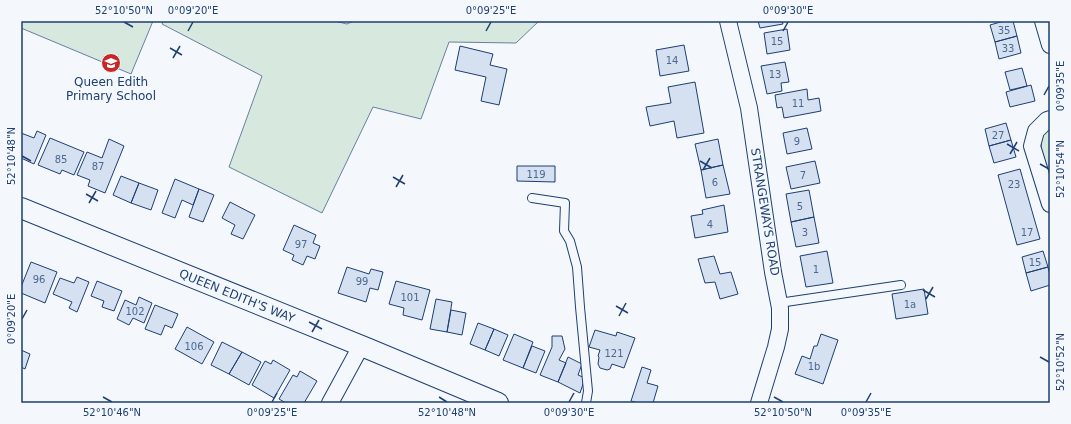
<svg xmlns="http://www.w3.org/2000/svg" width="1071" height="424" font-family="'DejaVu Sans',sans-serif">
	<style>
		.green { fill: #d7e8df; stroke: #687fa3 }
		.building { fill: #d5e0f0; stroke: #1d3f73 }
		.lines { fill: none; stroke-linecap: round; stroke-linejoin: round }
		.service-casing { stroke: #1d3f73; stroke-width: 10 }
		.minor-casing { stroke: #1d3f73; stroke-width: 18 }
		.tertiary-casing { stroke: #1d3f73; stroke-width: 22 }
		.service { stroke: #f4f7fb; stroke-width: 8 }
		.minor { stroke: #f4f7fb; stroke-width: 16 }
		.tertiary { stroke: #f4f7fb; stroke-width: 20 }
		.ticks { fill: none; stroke: #1d3f73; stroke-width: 1.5 }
		.labels { text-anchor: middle; stroke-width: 3; stroke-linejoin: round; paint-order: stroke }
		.number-label { font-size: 10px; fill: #4b6792 }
		.poi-label { font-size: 12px; fill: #1d3f73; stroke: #f4f7fb }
		.street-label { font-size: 12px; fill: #1d3f73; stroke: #f4f7fb }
		.neatline { fill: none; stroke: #1d3f73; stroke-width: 1.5 }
		.ticks-label { font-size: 10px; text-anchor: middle; fill: #1d3f73 }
	</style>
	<rect width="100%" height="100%" fill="#f4f7fb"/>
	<!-- green -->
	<path class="green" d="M21 21H153L131 74 21 28Z
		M163 21H334L347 24 354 21H539L516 43 449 42 421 119 373 107 322 213 229 167 262 76 162 24Z
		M1050 128V185L1041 155 1042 131Z"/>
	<!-- building -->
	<path class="building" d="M758 21H782L783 24 760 28Z
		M1004 21H1013L1017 36 995 42 990 25Z
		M787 29 790 50 767 54 764 33Z
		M1017 36 1021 53 999 59 995 42Z
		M684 45 689 71 660 76 656 50Z
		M460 46 493 54 490 65 507 69 499 105 481 101 486 77 455 70Z
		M785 62 789 82 781 83 782 91 767 94 761 66Z
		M1022 68 1027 86 1010 90 1005 72Z
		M695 82 704 133 677 138 674 121 650 126 646 107 671 103 668 87Z
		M1031 85 1035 101 1010 107 1006 92Z
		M807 89 808 100 819 98 821 111 784 118 782 107 777 108 775 95Z
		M1006 123 1011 140 989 146 985 129Z
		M807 128 812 149 787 154 783 133Z
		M37 131 46 135 34 164 21 158V133L34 138Z
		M50 138 84 152 74 175 62 170 60 174 38 165Z
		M109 139 124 146 105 193 88 186 90 180 77 175 87 152 102 158Z
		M718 139 723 165 701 170 695 144Z
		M1011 140 1016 157 994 163 989 146Z
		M815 161 820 183 791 189 786 167Z
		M723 165 730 194 706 198 701 170Z
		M517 166H555V182L517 181Z
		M1020 169 1040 239 1017 245 998 175Z
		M121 176 139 183 131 203 113 195Z
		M175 179 199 189 193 205 182 200 175 218 162 213Z
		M139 183 158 190 151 210 131 203Z
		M199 189 214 195 203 222 189 217Z
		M809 190 814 217 791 222 786 194Z
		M230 202 255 215 243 239 231 234 235 225 222 218Z
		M724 205 728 232 695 238 691 216 703 214 702 210Z
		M814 217 819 243 796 247 791 222Z
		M294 225 316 235 313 243 320 246 315 259 307 256 303 265 292 260 294 255 283 250Z
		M827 251 833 283 806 287 800 256Z
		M1043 251 1048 267 1026 273 1022 257Z
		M714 256 720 274 731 272 738 294 720 299 715 282 705 283 698 259Z
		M31 262 57 272 45 303 21 293V287Z
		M347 267 369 274 371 269 383 272 378 290 370 288 366 302 338 293Z
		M1048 267 1050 275V285L1031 291 1026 273Z
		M77 277 89 282 77 312 69 308 72 302 53 294 60 278 74 283Z
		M97 281 122 291 114 311 102 307 104 301 91 296Z
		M396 281 430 290 422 320 403 315 404 308 389 304Z
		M924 289 928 314 896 319 892 294Z
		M139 297 152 303 144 323 133 318 129 325 117 319 125 300 136 305Z
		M436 299 452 302 447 332 430 329Z
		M155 305 178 314 172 328 165 325 161 335 145 329Z
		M451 310 466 313 462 335 447 332Z
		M478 323 494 329 485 350 470 344Z
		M187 327 214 342 202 364 175 349Z
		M494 329 508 335 499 356 485 350Z
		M595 330 616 336 617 332 635 338 624 368 612 364 610 369 607 370 600 368 598 364 599 357 598 356 600 350 589 347Z
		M514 334 533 342 523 368 503 360Z
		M821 334 838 340 823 384 795 374 802 356 810 359 814 346H817Z
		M552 336H562L565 349 559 360 566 363 558 382 540 375 552 347Z
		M222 342 242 352 229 374 211 365Z
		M532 346 545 351 536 373 523 368Z
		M21 350 30 354 25 369 21 367Z
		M242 352 261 362 249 385 229 374Z
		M568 357 582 364 578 375 585 378 580 393 558 382Z
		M273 360 290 370 274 398 252 385 265 361 271 364Z
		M642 367 651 370 647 383 658 386 653 403H638L631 401Z
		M300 371 317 381 304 403H286L279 399 293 375 297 377Z"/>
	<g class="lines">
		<defs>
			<path id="service" d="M532 198 565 203 564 231 570 241 577 267 580 307 588 391 586 403
				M779 303 901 285"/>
			<path id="minor" d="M728 21 749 108 773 272 780 308V329L776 347 759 403
				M1043 21 1050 45
				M1050 119 1047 120 1036 131 1032 146 1050 204
				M330 403 361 346"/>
			<path id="tertiary" d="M21 208 369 349 498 403"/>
		</defs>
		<!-- service casing -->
		<use href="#service" class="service-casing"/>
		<!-- minor casing -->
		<use href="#minor" class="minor-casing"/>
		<!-- tertiary casing -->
		<use href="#tertiary" class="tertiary-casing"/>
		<!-- service -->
		<use href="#service" class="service"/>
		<!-- minor -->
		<use href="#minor" class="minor"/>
		<!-- tertiary -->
		<use href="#tertiary" class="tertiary"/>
	</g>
	<!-- ticks -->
	<path class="ticks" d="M124 22 133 27M188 31 193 22M486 31 491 22M783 31 788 22M170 48 182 55M173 58 180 46M1044 95 1049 86M1007 144 1019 151M1010 154 1017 142M22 156 31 161M700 161 712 168M1040 164 1049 169M703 170 710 158M393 177 405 184M396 187 403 175M86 194 98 201M89 203 96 191M923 290 935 297M926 299 933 287M616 306 628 313M619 316 626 303M22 319 27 310M309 322 322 329M312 332 319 320M1040 357 1049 362M103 397 112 402M439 397 447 402M774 397 783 402M272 402 277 393M569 402 574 393M866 402 871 393"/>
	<!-- icons -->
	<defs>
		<symbol id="school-disc" viewBox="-11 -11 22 22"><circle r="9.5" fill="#c62828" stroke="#f4f7fb"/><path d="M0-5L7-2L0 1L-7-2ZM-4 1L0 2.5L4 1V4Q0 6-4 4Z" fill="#fff"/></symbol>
	</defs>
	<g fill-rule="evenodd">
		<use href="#school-disc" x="100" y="52" width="22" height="22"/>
	</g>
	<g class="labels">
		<!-- number labels -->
		<g class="number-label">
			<text x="1004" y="34">35</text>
			<text x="777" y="45">15</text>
			<text x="1008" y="52">33</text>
			<text x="672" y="64">14</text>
			<text x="775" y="78">13</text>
			<text x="798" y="107">11</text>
			<text x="998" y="139">27</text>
			<text x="797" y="145">9</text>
			<text x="61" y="163">85</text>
			<text x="98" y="170">87</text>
			<text x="536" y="178">119</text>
			<text x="803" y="179">7</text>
			<text x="715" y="186">6</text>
			<text x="1014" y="188">23</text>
			<text x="800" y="210">5</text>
			<text x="710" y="228">4</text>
			<text x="805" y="236">3</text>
			<text x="1027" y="236">17</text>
			<text x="301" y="248">97</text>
			<text x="1035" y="266">15</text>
			<text x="816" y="273">1</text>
			<text x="39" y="283">96</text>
			<text x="362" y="285">99</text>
			<text x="410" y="301">101</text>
			<text x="910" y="308">1a</text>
			<text x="135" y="315">102</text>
			<text x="194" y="350">106</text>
			<text x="614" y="357">121</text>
			<text x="814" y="370">1b</text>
		</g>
		<!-- poi labels -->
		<g class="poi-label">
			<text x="111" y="86">Queen Edith<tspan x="111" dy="14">Primary School</tspan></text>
		</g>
		<!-- street labels -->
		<g class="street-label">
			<text transform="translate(765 212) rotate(81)" y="4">STRANGEWAYS ROAD</text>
			<text transform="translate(237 296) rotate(22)" y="4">QUEEN EDITH'S WAY</text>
		</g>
	</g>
	<!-- border -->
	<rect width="1071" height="424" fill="none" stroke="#f4f7fb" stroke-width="44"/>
	<rect x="22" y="22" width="1027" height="380" class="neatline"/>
	<g class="ticks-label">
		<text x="124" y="14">52°10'50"N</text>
		<text x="193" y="14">0°09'20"E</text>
		<text x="491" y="14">0°09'25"E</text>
		<text x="788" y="14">0°09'30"E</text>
		<text transform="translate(1060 86) rotate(-90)" y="4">0°09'35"E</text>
		<text transform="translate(11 156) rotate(-90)" y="4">52°10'48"N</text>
		<text transform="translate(1060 169) rotate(-90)" y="4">52°10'54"N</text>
		<text transform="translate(11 319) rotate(-90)" y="4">0°09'20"E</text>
		<text transform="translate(1060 362) rotate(-90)" y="4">52°10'52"N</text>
		<text x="112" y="416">52°10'46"N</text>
		<text x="272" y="416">0°09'25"E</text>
		<text x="447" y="416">52°10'48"N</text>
		<text x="569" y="416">0°09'30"E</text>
		<text x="783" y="416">52°10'50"N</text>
		<text x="866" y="416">0°09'35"E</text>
	</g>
</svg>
